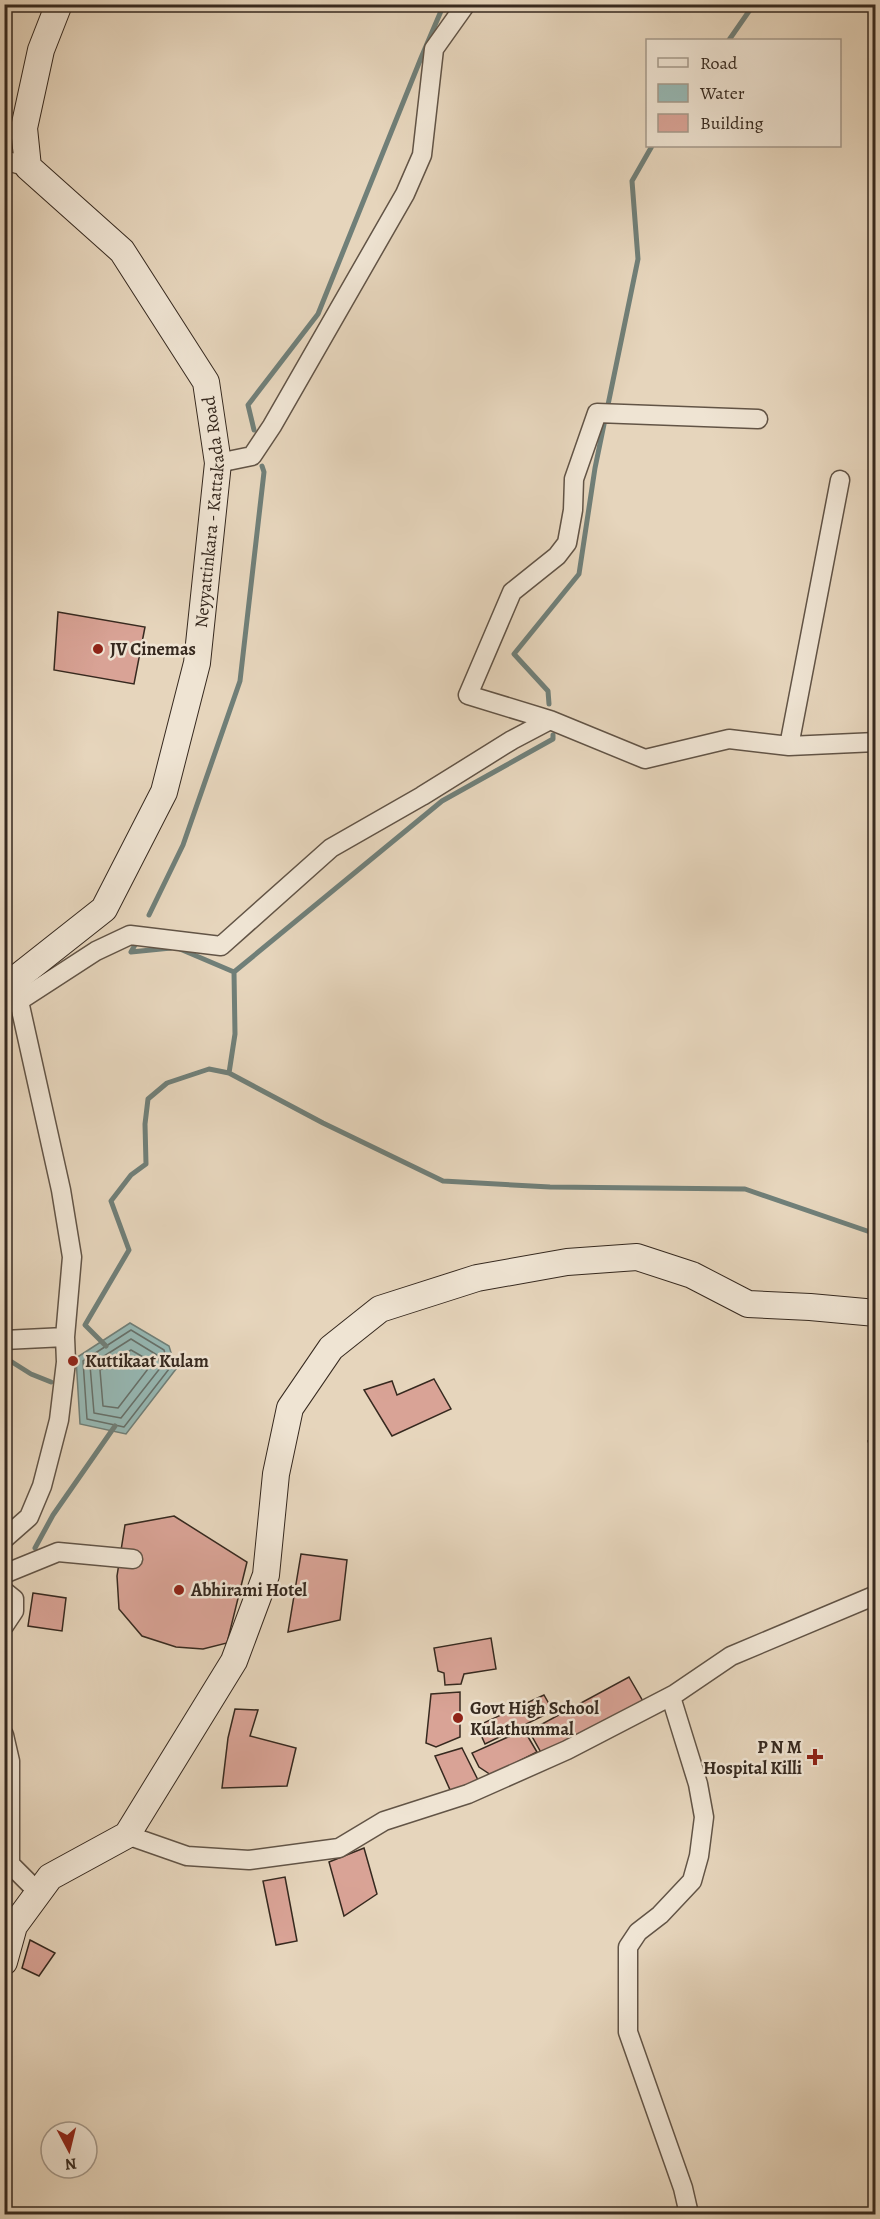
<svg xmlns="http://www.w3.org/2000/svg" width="880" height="2219" font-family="Alegreya,serif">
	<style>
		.water { fill: #96b8b4; stroke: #707f78; stroke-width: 1.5 }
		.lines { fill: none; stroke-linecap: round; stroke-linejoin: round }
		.shore { stroke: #66706a; stroke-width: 1.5 }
		.stream { stroke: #707f78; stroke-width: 5 }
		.building { fill: #d9a396; stroke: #36291f; stroke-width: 1.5 }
		.street-casing { stroke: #625446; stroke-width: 21 }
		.secondary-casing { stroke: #36291f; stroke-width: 28 }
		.street { stroke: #efe4d3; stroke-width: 18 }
		.secondary { stroke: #efe4d3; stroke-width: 26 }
		.poi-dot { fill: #8f2418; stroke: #efe4d3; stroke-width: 2 }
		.labels { text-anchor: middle; stroke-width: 5; stroke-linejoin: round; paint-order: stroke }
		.street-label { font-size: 18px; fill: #36291f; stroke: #efe4d3 }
		.poi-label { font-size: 18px; font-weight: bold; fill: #36291f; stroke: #efe4d3; text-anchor: start }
	</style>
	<rect width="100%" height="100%" fill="#e6d5bc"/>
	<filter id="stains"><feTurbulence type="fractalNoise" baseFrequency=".00333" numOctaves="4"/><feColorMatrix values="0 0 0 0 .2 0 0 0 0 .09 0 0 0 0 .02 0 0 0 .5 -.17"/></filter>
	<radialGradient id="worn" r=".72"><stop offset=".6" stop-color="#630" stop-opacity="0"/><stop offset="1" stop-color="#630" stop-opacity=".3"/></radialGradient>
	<!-- water -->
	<path class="water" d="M130 1323 169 1346 176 1369 126 1434 80 1424 76 1358Z"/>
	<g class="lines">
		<!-- shore -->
		<path class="shore" d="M131 1330 164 1350 169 1369 124 1427 87 1419 83 1361Z
			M131 1339 157 1355 161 1367 121 1418 94 1413 90 1365Z
			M131 1350 150 1361 151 1365 118 1408 103 1406 100 1370Z"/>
		<!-- stream -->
		<path class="stream" d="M729 40 754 4
			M254 430 248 405 318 314 421 58 444 4
			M549 704 548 691 514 654 579 574 595 468 638 259 632 181 652 146
			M149 915 183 845 240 681 264 472 262 466
			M136 943 131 952 171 948
			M180 949 234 972
			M229 1073 323 1123 443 1181 550 1187 745 1189 876 1234
			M106 1346 85 1325 129 1250 111 1201 131 1175 146 1164 145 1124 148 1099 167 1083 209 1069 229 1073 235 1034 234 972 442 801 553 739V735
			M4 1357 31 1374 51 1382
			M35 1548 53 1515 115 1426"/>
	</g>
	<!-- building -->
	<path class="building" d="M58 612 145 627 134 684 54 670Z
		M434 1379 451 1409 392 1436 364 1390 392 1381 397 1395Z
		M876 1437V1465L868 1441Z
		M174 1516 247 1562 227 1643 203 1649 176 1647 142 1636 119 1609 117 1576 125 1525Z
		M301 1554 347 1560 340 1620 288 1632Z
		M33 1593 66 1598 62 1631 28 1626Z
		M491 1638 496 1669 464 1674 461 1684 445 1685 444 1673 438 1671 434 1648Z
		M629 1677 644 1703 543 1756 529 1731Z
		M460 1692V1737L436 1747 426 1743 431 1694Z
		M544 1695 553 1711 485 1744 477 1726Z
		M235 1709 258 1710 250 1736 296 1748 287 1786 222 1788 228 1738Z
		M524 1730 537 1752 491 1775 479 1767 472 1753Z
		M462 1748 479 1782 451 1792 435 1756Z
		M364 1848 377 1894 344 1916 329 1862Z
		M285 1877 297 1941 276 1945 263 1881Z
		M30 1940 55 1953 39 1976 22 1968Z"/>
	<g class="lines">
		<defs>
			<path id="street" d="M4 160 28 167
				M218 463 252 456 272 426 405 194 422 155 434 49 466 4
				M550 720 468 695 512 592 557 556 567 543 573 510 574 479 597 413 758 419
				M789 746 840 480
				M4 992 19 1001 96 951 130 935 221 946 331 848 422 796 512 740 550 720 645 759 729 739 789 746 876 742
				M4 1340 65 1337
				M4 1539 29 1517 42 1486 59 1420 66 1362 65 1337 72 1257 61 1190 19 1001
				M4 1574 58 1552 133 1559
				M4 1591 14 1599V1611L4 1626
				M671 1697 698 1784 704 1817 699 1856 692 1881 660 1915 638 1932 628 1947V2032L683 2188 689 2214
				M4 1735 10 1761V1864L38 1892
				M127 1835 187 1856 249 1860 339 1848 384 1821 468 1794 567 1750 675 1694 731 1656 876 1595"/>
			<g id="secondary">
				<path id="s1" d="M4 988 104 909 164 792 197 663 218 463 206 382 122 251 28 167 24 128 41 50 59 4"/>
				<path d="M4 1962 14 1926 50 1877 127 1835 234 1661 266 1575 276 1474 290 1408 331 1348 380 1309 477 1278 567 1262 637 1257 692 1275 748 1304 810 1307 876 1313"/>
			</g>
		</defs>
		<!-- street casing -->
		<use href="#street" class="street-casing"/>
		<!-- secondary casing -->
		<use href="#secondary" class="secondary-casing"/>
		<!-- street -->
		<use href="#street" class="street"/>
		<!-- secondary -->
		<use href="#secondary" class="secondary"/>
	</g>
	<!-- markers -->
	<g class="poi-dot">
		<circle cx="98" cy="649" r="6"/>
		<circle cx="73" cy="1361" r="6"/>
		<circle cx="179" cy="1590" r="6"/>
		<circle cx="458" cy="1718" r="6"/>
		<path d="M812 1748h6v6h6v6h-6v6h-6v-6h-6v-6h6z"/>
	</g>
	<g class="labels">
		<!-- street labels -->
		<g class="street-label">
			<text dy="6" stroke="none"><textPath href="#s1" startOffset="544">Neyyattinkara - Kattakada Road</textPath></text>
		</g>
		<!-- poi labels -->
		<g class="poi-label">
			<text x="110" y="655">JV Cinemas</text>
			<text x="85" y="1367">Kuttikaat Kulam</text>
			<text x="191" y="1596">Abhirami Hotel</text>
			<text x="470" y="1714">Govt High School<tspan x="470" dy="21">Kulathummal</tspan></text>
			<text x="802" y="1753" text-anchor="end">P N M<tspan x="802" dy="21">Hospital Killi</tspan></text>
		</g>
	</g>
	<!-- margin -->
	<rect width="880" height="2219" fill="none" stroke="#e6d5bc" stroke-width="24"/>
	<rect x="6" y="6" width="868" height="2207" fill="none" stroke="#36291f" stroke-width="3"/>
	<rect x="12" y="12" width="856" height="2195" fill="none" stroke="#36291f" stroke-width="1.5"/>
	<!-- legend -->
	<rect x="646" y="39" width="195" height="108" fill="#efe4d3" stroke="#a5998b" stroke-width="1.5"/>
	<rect x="658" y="58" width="30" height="9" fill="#efe4d3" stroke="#a5998b" stroke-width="1.5"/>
	<text x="700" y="69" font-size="18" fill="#36291f">Road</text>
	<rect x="658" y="84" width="30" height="18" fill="#96b8b4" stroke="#a5998b" stroke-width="1.5"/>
	<text x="700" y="99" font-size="18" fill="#36291f">Water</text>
	<rect x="658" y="114" width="30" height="18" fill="#d9a396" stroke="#a5998b" stroke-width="1.5"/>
	<text x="700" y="129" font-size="18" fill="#36291f">Building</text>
	<!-- north arrow -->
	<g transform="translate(69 2150) rotate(173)"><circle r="28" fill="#efe4d3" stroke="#a5998b" stroke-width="1.5"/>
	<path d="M0-4.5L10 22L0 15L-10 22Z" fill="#8f2418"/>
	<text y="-9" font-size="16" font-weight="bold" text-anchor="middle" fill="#36291f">N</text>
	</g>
	<rect width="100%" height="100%" filter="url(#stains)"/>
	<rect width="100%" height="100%" fill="url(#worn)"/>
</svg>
